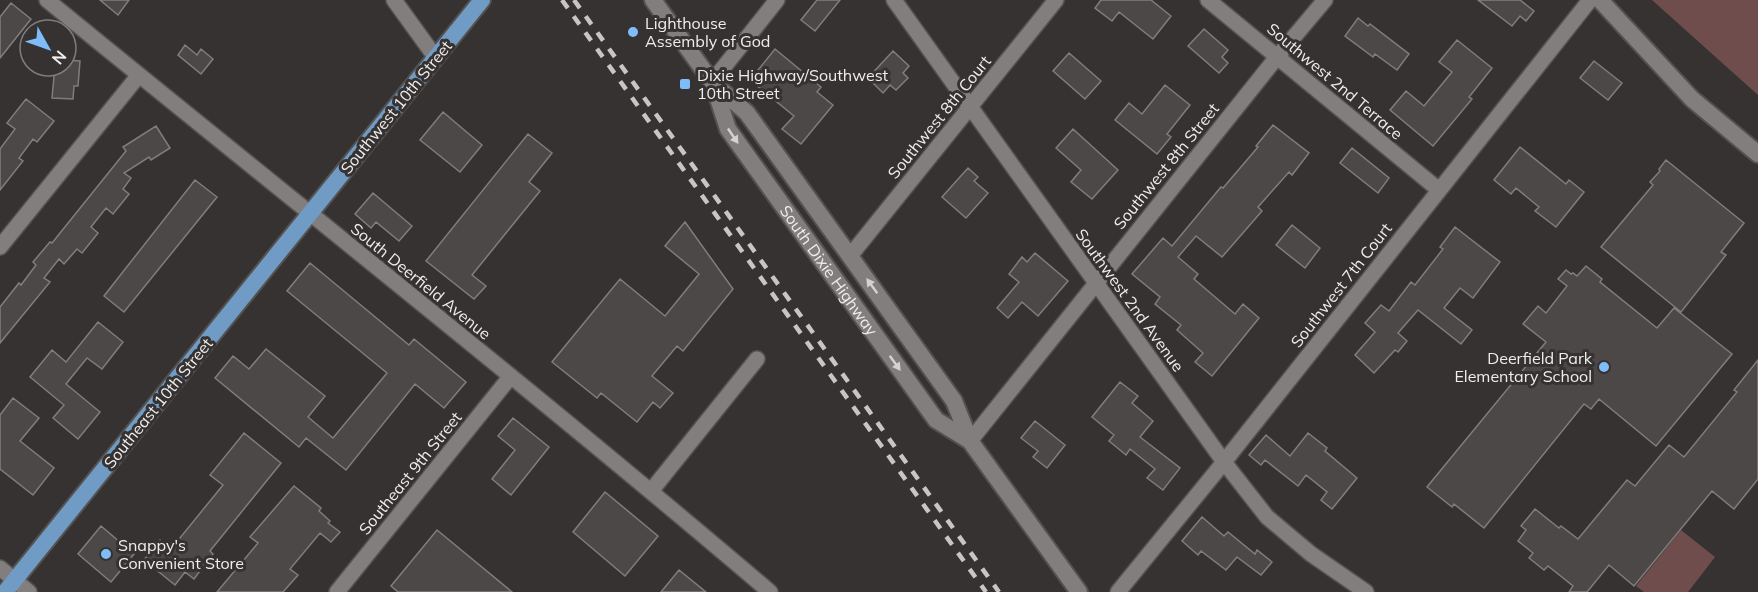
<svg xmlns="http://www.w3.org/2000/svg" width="1758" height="592" font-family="Mulish,sans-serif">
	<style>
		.green { fill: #6f4d4c }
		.building { fill: #4c4848; stroke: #817d7d; stroke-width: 1.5 }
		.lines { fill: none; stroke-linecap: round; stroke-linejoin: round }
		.minor-casing { stroke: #545151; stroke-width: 18 }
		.tertiary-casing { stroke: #545151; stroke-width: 20 }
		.secondary-casing { stroke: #545151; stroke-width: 20 }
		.primary-casing { stroke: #545151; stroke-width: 20 }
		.minor { stroke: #827e7e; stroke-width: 15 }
		.tertiary { stroke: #827e7e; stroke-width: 16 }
		.secondary { stroke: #827e7e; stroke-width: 16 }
		.primary { stroke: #709bc5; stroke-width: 16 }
		.rail { stroke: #c8c5c5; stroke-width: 4.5; stroke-dasharray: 10 10; stroke-linecap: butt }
		.oneway { fill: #d4d1d1 }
		.poi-dot { fill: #7fbdfa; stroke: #363232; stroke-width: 2 }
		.labels { text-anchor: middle; stroke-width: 6; stroke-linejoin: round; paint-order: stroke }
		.poi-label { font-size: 16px; fill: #f0eded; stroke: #363232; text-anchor: start }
		.street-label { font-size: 16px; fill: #f0eded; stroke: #363232 }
	</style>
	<rect width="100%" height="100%" fill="#363232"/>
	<!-- green -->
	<path class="green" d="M1652 0H1758V95Z
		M1681 530 1715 557 1688 592H1644L1636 586Z"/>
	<!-- building -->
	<path class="building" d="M100 0H129L118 15Z
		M817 0H840L815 31 801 20Z
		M1101 0H1151L1171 16 1153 39 1119 12 1112 21 1095 8Z
		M1478 0H1520L1534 11 1526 21 1520 16 1512 26Z
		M11 3 31 19 0 58V17Z
		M1358 18 1368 26 1370 24 1409 54 1397 70 1375 54 1373 57 1345 36Z
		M1204 29 1228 50 1222 57 1228 63 1219 73 1188 46Z
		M1457 40 1492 68 1469 97 1472 99 1433 146 1390 110 1406 91 1424 106 1452 72 1439 62Z
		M185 45 197 55 201 49 213 59 201 74 178 55Z
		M775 49 821 87 817 92 833 105 801 144 782 129 794 116 750 80Z
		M893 51 909 66 903 73 908 78 896 90 890 85 883 93 868 78Z
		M1069 53 1101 81 1085 99 1053 71Z
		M66 60 80 61 78 86H74L73 99 52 98 55 66H66Z
		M1594 61 1622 83 1608 100 1580 78Z
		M1165 85 1190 105 1167 134 1171 137 1157 154 1115 120 1129 103 1142 114Z
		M26 99 54 121 37 142 33 139 19 158 23 161 0 190V149L15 129 7 123Z
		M443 112 482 145 460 172 420 140Z
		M1273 125 1309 153 1292 175 1289 172 1258 207 1262 211 1222 257 1196 236 1178 257 1198 274 1194 279 1235 314 1243 304 1259 318 1212 376 1195 362 1203 353 1177 330 1181 325 1155 304 1160 297 1132 274 1163 238 1172 246 1221 187 1223 188 1258 147 1256 146Z
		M156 126 170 148 151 160 149 157 124 173 131 178 123 189 129 194 113 214 106 208 91 227 98 233 82 253 77 249 64 264 59 259 44 278 50 282 0 343V307L19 283 21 285 36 265 33 262 50 242 52 243 126 151 123 147Z
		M1073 129 1118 170 1092 199 1071 182 1081 170 1056 148Z
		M528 134 552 153 529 182 540 191 472 275 486 286 474 299 426 261Z
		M1520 147 1566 184 1569 180 1584 192 1556 227 1535 211 1539 207 1516 188 1511 194 1494 180Z
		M1352 148 1389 178 1378 193 1340 163Z
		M1666 160 1744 223 1721 252 1726 255 1681 312 1601 247 1653 185 1650 182 1660 171 1659 169Z
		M968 168 978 177 974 181 988 193 966 218 942 197Z
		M195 180 217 197 124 312 104 296Z
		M373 193 412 226 399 241 376 222 371 228 355 214Z
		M685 222 733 289 683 351 677 346 652 376 673 393 660 408 653 402 637 422 601 393 597 398 552 362 620 279 665 316 699 274 665 246Z
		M1292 225 1320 248 1305 268 1276 245Z
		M1455 227 1500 262 1473 298 1460 288 1444 308 1472 330 1461 344 1418 310 1398 333 1407 341 1398 352 1395 350 1374 373 1355 355 1375 332 1365 323 1381 305 1389 311 1411 282 1415 285 1443 249 1440 247Z
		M1035 253 1068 281 1038 316 1022 302 1008 318 997 308 1019 282 1009 274 1022 257 1027 262Z
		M310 263 409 345 414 339 466 382 444 408 415 384 346 470 306 438 299 447 215 378 233 356 249 369 266 349 325 396 308 417 333 438 387 373 287 291Z
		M1586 266 1602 279 1600 282 1657 328 1674 308 1732 354 1656 446 1599 399 1591 409 1584 404 1484 528 1454 504 1452 507 1427 487 1546 342 1523 324 1538 306 1546 313 1567 286 1558 279 1566 270 1571 274 1573 273 1577 276Z
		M98 322 123 342 102 369 87 358 66 384 100 412 78 439 53 418 64 405 30 377 52 350 66 362Z
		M1758 360V479L1734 509 1712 491 1634 586 1609 565 1587 592H1569L1573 586 1548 566 1544 570 1529 558 1533 553 1518 541 1526 530 1521 526 1535 509 1559 528 1561 526 1578 539 1627 480 1635 486 1669 445 1684 457 1737 392 1734 390Z
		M1120 382 1138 396 1132 403 1153 421 1140 437 1180 468 1163 490 1147 478 1155 469 1130 449 1126 455 1109 441 1114 435 1092 417Z
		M13 398 39 418 20 441 54 468 33 495 0 469V415Z
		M513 418 549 447 511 495 492 479 515 450 498 436Z
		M1035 421 1065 445 1047 468 1033 457 1038 451 1021 438Z
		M244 433 281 463 210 551 213 554 194 579 185 572 175 585 144 560 160 540 171 549 223 485 210 475Z
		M1308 433 1327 448 1325 451 1357 478 1332 509 1321 500 1327 492 1306 475 1298 486 1265 460 1261 465 1249 455 1266 435 1290 456Z
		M294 486 321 508 319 511 330 521 328 523 340 532 331 542 320 533 290 569 298 575 283 592H217L258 543 250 537Z
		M605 492 658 536 625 576 573 532Z
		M1202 517 1224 536 1228 532 1255 554 1257 550 1272 562 1261 575 1237 557 1226 570 1201 551 1198 555 1182 541Z
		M101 526 134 554 111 582 78 554Z
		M437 530 512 592H398L391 586Z
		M679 570 706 592H661Z"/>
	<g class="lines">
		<defs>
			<path id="minor" d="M47 0C288 197 533 390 770 592
				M394 0 436 58
				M894 0 1224 462 1267 517 1311 554 1366 592
				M1208 0 1439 190
				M712 82 777 0
				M0 247 139 75
				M850 256 1056 0
				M970 441 1277 57 1325 0
				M651 491 757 359
				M0 568 29 592
				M337 592 511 376
				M1118 592 1224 462 1590 0"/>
			<path id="tertiary" d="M1600 0 1692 99 1758 154"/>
			<g id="secondary">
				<path d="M653 0 712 82 747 113 954 401 970 441 1079 592"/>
				<path id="s1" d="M713 83 728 129 936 420 970 441"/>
			</g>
			<path id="primary" d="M5 592 482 0"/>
		</defs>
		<!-- minor casing -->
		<use href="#minor" class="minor-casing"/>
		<!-- tertiary casing -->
		<use href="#tertiary" class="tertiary-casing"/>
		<!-- secondary casing -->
		<use href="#secondary" class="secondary-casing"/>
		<!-- primary casing -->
		<use href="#primary" class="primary-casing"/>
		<!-- minor -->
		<use href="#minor" class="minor"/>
		<!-- tertiary -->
		<use href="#tertiary" class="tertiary"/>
		<!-- secondary -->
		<use href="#secondary" class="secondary"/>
		<!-- primary -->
		<use href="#primary" class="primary"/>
		<!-- rail -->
		<path class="rail" d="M562 0 986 592
			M574 0 999 592"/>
	</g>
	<!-- one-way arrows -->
	<defs><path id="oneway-solid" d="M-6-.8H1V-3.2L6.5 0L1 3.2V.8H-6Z" transform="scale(1.5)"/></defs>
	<g class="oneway">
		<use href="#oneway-solid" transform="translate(733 136) rotate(56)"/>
		<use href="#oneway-solid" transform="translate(872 286) rotate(-126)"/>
		<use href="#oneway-solid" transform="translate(895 363) rotate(54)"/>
	</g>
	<!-- markers -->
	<g class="poi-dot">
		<circle cx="633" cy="32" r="6"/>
		<rect x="679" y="78" width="12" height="12" rx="3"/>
		<circle cx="1604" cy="367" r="6"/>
		<circle cx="106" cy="554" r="6"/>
	</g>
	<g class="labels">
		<!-- poi labels -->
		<g class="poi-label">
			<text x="645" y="29">Lighthouse<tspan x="645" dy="18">Assembly of God</tspan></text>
			<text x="697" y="81">Dixie Highway/Southwest<tspan x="697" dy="18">10th Street</tspan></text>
			<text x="1592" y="364" text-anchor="end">Deerfield Park<tspan x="1592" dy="18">Elementary School</tspan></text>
			<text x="118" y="551">Snappy's<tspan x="118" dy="18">Convenient Store</tspan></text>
		</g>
		<!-- street labels -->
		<g class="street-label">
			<text transform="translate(1335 81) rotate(40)" y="6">Southwest 2nd Terrace</text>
			<text transform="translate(396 107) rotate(-51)" y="6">Southwest 10th Street</text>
			<text transform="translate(939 117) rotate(-51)" y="6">Southwest 8th Court</text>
			<text transform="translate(1166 166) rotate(-51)" y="6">Southwest 8th Street</text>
			<text dy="6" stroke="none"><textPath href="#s1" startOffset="222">South Dixie Highway</textPath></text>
			<text transform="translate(421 281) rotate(39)" y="6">South Deerfield Avenue</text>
			<text transform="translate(1341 285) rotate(-52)" y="6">Southwest 7th Court</text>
			<text transform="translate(1130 300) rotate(54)" y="6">Southwest 2nd Avenue</text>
			<text transform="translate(158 403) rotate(-51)" y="6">Southeast 10th Street</text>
			<text transform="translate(410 473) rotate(-51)" y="6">Southeast 9th Street</text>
		</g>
	</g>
	<!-- north arrow -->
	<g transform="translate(48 48) rotate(130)"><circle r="28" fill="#363232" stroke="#807d7d" stroke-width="1.5"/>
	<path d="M0-4.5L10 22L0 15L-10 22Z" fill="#7fbdfa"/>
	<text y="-9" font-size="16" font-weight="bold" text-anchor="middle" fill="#f0eded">N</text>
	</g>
</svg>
